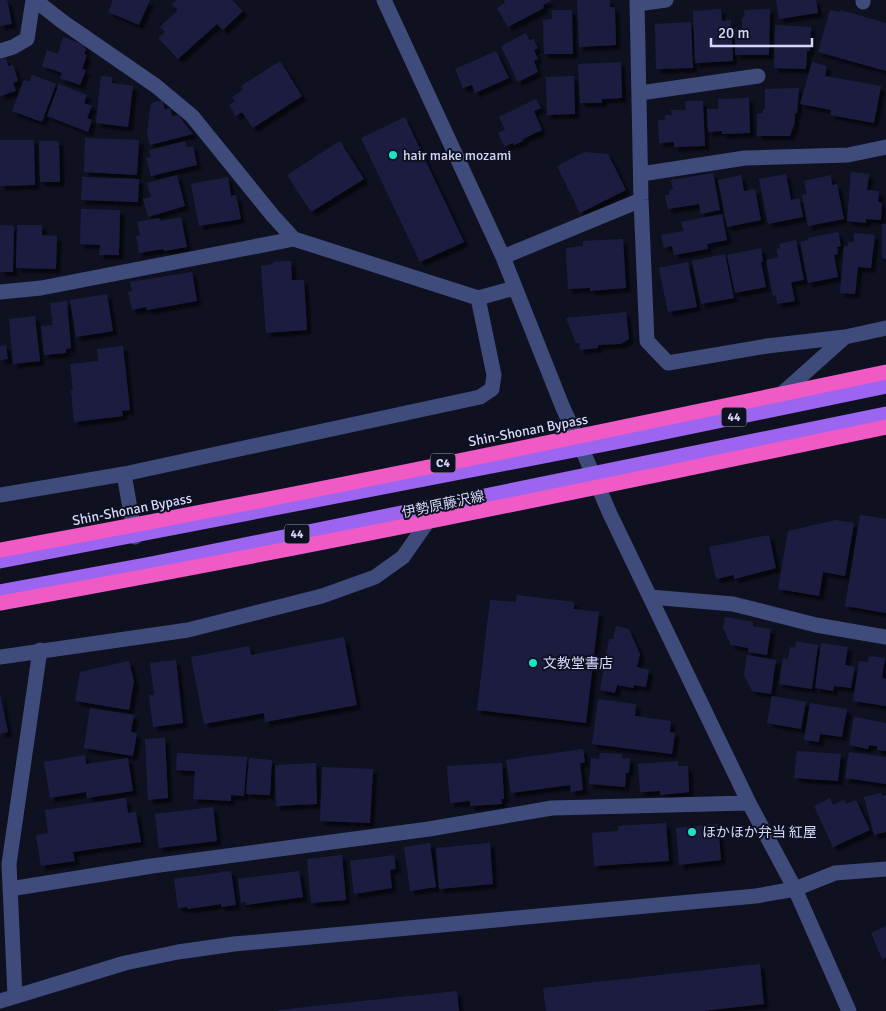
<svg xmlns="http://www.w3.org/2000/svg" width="886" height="1011" font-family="Signika,'Noto Sans JP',sans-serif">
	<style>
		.building { fill: #1d1e40; filter: url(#shadow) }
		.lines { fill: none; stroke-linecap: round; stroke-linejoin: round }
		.minor { stroke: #3f4b7b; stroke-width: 15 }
		.major { stroke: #9b65f0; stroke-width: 15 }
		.highway-bridge { stroke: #ef5ac5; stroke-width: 15 }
		.poi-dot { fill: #16e5c8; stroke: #0f1121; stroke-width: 2 }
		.labels { text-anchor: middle; stroke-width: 4; stroke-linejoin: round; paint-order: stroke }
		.shield { fill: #0f1121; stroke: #989cba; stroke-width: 1 }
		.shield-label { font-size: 12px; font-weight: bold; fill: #d3d8fb }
		.poi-label { font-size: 14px; fill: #d3d8fb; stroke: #0f1121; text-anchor: start }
		.street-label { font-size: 14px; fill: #d3d8fb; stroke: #0f1121 }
	</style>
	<defs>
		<filter id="shadow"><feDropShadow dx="4.5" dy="4.5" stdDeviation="1" flood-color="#0009"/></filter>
	</defs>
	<rect width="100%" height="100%" fill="#0f1121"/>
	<!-- building -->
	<path class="building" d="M0 0H7L12 24 0 26Z
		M113 0H150L139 25 108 12Z
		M177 0H232L243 11 223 30 217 24 178 59 158 38 165 32 160 27 178 10 172 4Z
		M504 0H551L543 5 544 8 508 27 497 8 505 3Z
		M577 0H610V7H615L616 45 579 47Z
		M776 0H816L818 13 779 19Z
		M721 9 722 21 731 20 733 61 695 63 693 11Z
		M770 9 769 55H735V28H742V17H745L744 10Z
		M552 10H572L573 54H544L543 20 552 19Z
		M830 10 840 12V10L886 23V71L818 52Z
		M691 22 693 68 656 69 655 24Z
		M775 25 811 27 810 51H807L806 69 774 68Z
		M526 33 529 40 533 39 538 48 534 50 538 59 534 61 538 72 518 82 501 46Z
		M63 37 84 45 83 47 86 49 84 54 87 55 82 69 86 70 80 85 60 78 62 73 42 66 47 50 58 54Z
		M496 51 509 78 475 93 472 85 463 88 455 69Z
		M6 58 8 66 13 65 18 81 13 83 16 91 0 96V59Z
		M280 61 302 96 253 128 242 112 236 116 229 105 235 101 232 97 243 90 241 86Z
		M621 62 622 98 602 99V103H580L578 64Z
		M812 62 827 66 825 76 881 86 874 123 830 115 831 110 800 104Z
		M32 75 56 84 42 122 12 111 24 80 29 82Z
		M101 76 112 77V83L133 86 128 127 96 123Z
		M574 76 575 114 547 115 546 77Z
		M59 84 87 95 84 103 92 106 87 118 92 120 88 132 47 116Z
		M799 88 797 114 795 113V122L790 136H757V114L763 113V109H765V89Z
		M749 98 750 133 722 134V131L708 132 707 109H718V99Z
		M536 99 541 108 534 111 542 130 523 139V141L514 145 513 143 505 147 498 133 505 130 499 117Z
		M162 100 165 109 170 108 172 116 178 115 193 134 150 145 147 134 151 103Z
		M685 101H703L705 146 674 147V142L659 143 658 120H665V115H672L671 110H686Z
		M405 117 464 242 420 262 361 138Z
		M85 138 139 140 137 175 84 172Z
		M0 140H34L35 185 0 186Z
		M39 141H59L60 182H40Z
		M185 141 187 147 193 146 197 165 151 176 146 158 151 157 149 150Z
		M340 141 364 179 311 212 287 175Z
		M584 152 608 154 626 190 580 213 557 166Z
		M851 172 869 174 867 190 879 191 878 202 882 203 881 220 866 219V223L847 221Z
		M713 173 720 210 701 214 699 204 668 209 665 195H669V190L673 189 671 180Z
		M786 174 791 200 799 198 803 217 768 224 759 179Z
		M177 175 185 206 148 217 143 199 151 197 147 183Z
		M741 175 744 191 755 189 761 220 727 227 718 180Z
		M831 175 832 185 837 184 844 219 808 226 802 195 807 194 804 181Z
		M82 177 139 179 138 202 81 200Z
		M228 177 231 196 236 195 241 219 199 226 191 184Z
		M81 209 120 210 119 255H99L100 245 80 244Z
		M722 214 727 240 707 244 708 249 674 255 672 246 664 248 661 235 684 231 681 222Z
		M181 217 187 247 164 251 163 249 139 253 136 236 140 235 137 222 159 218 160 221Z
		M882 224H886V259L882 258Z
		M0 225 14 226 13 272H0Z
		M17 225H42V235L57 236 56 269 16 268Z
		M838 232 841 246 837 247 838 254 834 255 838 277 808 283 800 242 809 240 808 238Z
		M854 233 875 235 871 268 858 267 855 294 840 293 844 246H848V242H854Z
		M623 239 626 288 590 291V288L568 289 566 248 583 246V241Z
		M796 240 804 280 791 282 795 301 777 304 776 295 773 296 766 260 778 257 776 249 780 248 779 244Z
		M761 248 763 262H761L766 287 735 293 727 255Z
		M725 254 734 298 701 304 692 261Z
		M291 261 292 280H304L307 330 266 333 261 266 273 264V262Z
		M688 262 697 307 668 312 659 268Z
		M192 272 197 301 147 310 146 307 132 310 128 292 132 291 130 282Z
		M107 294 113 331 76 337 70 300Z
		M67 301 71 348 66 349V353L44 355 41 326 53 325 50 303Z
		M626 312 629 339 621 344 598 345V348L580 350 579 343H576L566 318Z
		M35 316 40 361 13 364 9 319Z
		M6 345 8 359 0 360V346Z
		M123 346 130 410 122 411 123 416 74 422 71 390H73L70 364 98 361 97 349Z
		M860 515 886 519V613L845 606Z
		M836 520 854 523 845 576 823 572 819 596 778 589 788 531Z
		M769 535 776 568 734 579V575L716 579 709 547Z
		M517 595 574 602V609L599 612 586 723 477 710 490 600 516 602Z
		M725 617 753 622V626L771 629 767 655 748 652V648L731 645 723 628Z
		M616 626 629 629 640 654 637 667 649 670 646 687 634 685 633 688 617 685 615 693 600 690 609 639H613Z
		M344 637 357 705 265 722 264 713 204 724 191 657 249 646 251 655Z
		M796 641 818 645 812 689 779 684 783 658 788 659 790 647 795 648Z
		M821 643 848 647 845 665 855 667 851 688 834 686 833 691 815 688Z
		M747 655 776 660 771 694 752 691 744 675Z
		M869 656 885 658 882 678 886 679V706L853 701 859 661 868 662Z
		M176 660 183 723 153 727 149 695H154L150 663Z
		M129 661 134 681 129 710 75 701 80 672Z
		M0 694 8 732 0 734Z
		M772 696 806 702 801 729 767 723Z
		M598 699 636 704 635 716 671 721 670 732 675 733 672 754 592 744Z
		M810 703 847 709 842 737 820 734 819 742 804 740Z
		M90 708 134 715 131 732 137 733 133 756 84 748Z
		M854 717 886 723V751L877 750V746L869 745 868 749 849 745Z
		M165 738 168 798 148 800 145 739Z
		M583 749 585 762 580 763 583 790 571 792 570 785 511 793 506 760Z
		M797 751 841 754 838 781 794 778Z
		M849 752 886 757V784L845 778Z
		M177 753 247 757 244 796 231 795V801L193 799 195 771 176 770Z
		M600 753 622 754V758H630L629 773H626L625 787 589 784 591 758 599 759Z
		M85 755 86 764 128 758 133 791 87 798 86 792 50 798 44 762Z
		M249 758 272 760 270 795 246 794Z
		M678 761V766H688L689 792 660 795V791L640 792 638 764Z
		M316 763 317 804 276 806 275 765Z
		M502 763 504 799H501L502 804 470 806V801L450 803 447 766Z
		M322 767 373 769 370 823 320 821Z
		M881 793 882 796 886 795V832L874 835 864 797Z
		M126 798 128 813 136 812 141 842 73 852 75 861 41 866 36 835 48 833 45 810Z
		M830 798 833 805 844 800 846 804 856 800 870 830 833 847 814 806Z
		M213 807 217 841 159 848 155 814Z
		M666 823 669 861 594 866 592 833 618 831V826Z
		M718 824 721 860 679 865 676 828Z
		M430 843 436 887 410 891 404 847Z
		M490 843 493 884 439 889 436 848Z
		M342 855 346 900 311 903 307 859Z
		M394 855 396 869 390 870 392 888 354 894 350 861Z
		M231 871 236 905 221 907V904L188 909 187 907 178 908 174 879Z
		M299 871 303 897 246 905 245 902 241 903 238 879Z
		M886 926V958L882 959 871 933Z
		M760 964 764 1004 702 1011H546L543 988Z
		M457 991 459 1011H278V1010Z"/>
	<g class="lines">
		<!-- minor -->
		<path class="minor" d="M35 0 63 22 156 86 192 116 273 216 294 239 478 298 515 288
			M384 0 503 257 563 408 582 449 610 514 749 803 795 889 849 1011
			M637 0 641 200 647 341 668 363 767 346 845 337
			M863 2V0
			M637 4 666 0
			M0 51 13 47 27 39 33 0
			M640 93 758 76
			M641 174 745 158 848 155 886 147
			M503 257 641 200
			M0 292 41 288 294 239
			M778 397 845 337 886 328
			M124 474 480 397 492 389 494 375 478 298
			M0 495 124 474 135 537
			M650 597 733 604 816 625 886 637
			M0 657 188 630 322 596 375 577 403 557 433 514
			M10 889 152 866 429 829 552 808 749 803
			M15 996 9 864 40 650
			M0 1001 125 963 178 952 234 944 756 896 795 889 835 873 886 869"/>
		<!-- major -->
		<path class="major" d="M0 561 626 440 886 386
			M0 592 152 564 886 414"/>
		<!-- highway-bridge -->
		<path class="highway-bridge" d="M0 550C296 496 591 434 886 372
			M0 603C296 550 591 489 886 427"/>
	</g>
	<!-- markers -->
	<g class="poi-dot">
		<circle cx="393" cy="155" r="5"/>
		<circle cx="533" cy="663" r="5"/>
		<circle cx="692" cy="832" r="5"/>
	</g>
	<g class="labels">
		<!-- shield labels -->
		<g class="shield">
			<rect x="721.5" y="407.5" width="25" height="19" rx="4"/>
			<rect x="430.5" y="453.5" width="25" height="19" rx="4"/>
			<rect x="284.5" y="524.5" width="25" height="19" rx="4"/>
		</g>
		<g class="shield-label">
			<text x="734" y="421">44</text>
			<text x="443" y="467">C4</text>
			<text x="297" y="538">44</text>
		</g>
		<!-- poi labels -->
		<g class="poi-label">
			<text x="403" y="160">hair make mozami</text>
			<text x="543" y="668">文教堂書店</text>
			<text x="702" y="837">ほかほか弁当 紅屋</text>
		</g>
		<!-- street labels -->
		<g class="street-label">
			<text transform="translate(528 430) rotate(-11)" y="5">Shin-Shonan Bypass</text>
			<text transform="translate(443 504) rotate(-12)" y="5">伊勢原藤沢線</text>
			<text transform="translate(132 509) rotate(-11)" y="5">Shin-Shonan Bypass</text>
		</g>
	</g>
	<!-- scale -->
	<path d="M711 38v8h101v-8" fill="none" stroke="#d3d8fb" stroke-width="2.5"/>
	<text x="718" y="38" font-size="15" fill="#d3d8fb" stroke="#0f1121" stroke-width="4" paint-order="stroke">20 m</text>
</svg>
